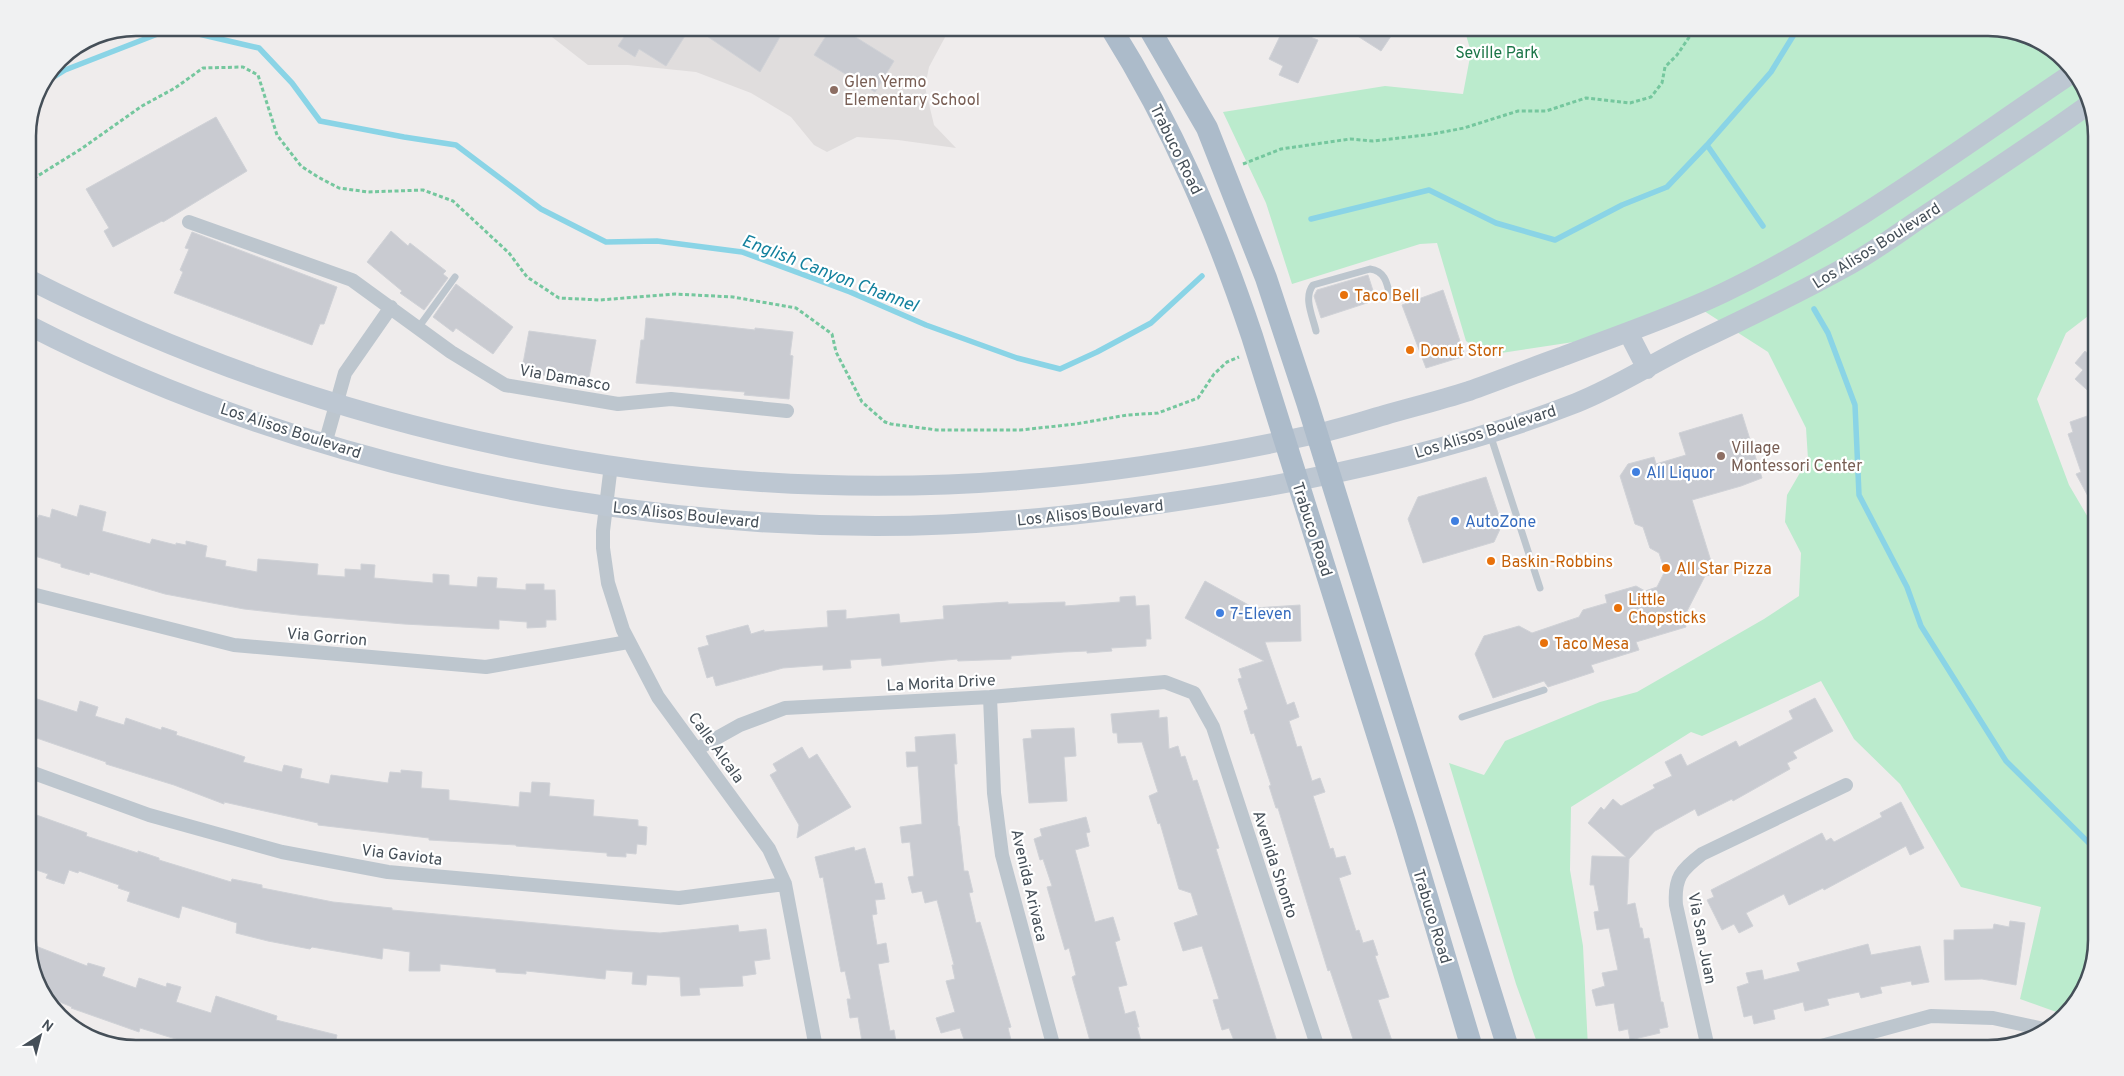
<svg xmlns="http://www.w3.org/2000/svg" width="2124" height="1076" font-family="Overpass,sans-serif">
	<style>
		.education { fill: #e0dddd }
		.green { fill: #bbebcd }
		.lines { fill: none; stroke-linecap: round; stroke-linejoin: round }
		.stream { stroke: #8ad4e6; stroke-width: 5.5 }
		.building { fill: #c9cbd1; stroke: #d0d2d7 }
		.path { stroke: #75c79e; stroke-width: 3; stroke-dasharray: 4 2.5; stroke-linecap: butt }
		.lane { stroke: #bdc6ce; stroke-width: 7 }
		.street { stroke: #bdc6ce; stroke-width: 14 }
		.secondary { stroke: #bdc7d2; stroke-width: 20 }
		.primary { stroke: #acbbca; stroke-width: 22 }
		.education-dot { fill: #8d6e63; stroke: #fff; stroke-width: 2 }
		.food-dot { fill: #e8710a; stroke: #fff; stroke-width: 2 }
		.shop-dot { fill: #3f7fe0; stroke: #fff; stroke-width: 2 }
		.labels { text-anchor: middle; stroke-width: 4.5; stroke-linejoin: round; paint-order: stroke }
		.park-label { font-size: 16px; fill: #1b7547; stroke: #fff }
		.education-label { font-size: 16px; fill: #785e54; stroke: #fff; text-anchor: start }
		.street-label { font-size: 16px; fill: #454f58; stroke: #fff }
		.food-label { font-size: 16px; fill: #c56008; stroke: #fff; text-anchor: start }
		.shop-label { font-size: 16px; fill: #366cbe; stroke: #fff; text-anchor: start }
		.water-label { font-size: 18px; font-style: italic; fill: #13819e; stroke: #fff }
		.rim { fill: none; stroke: #454f58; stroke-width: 2.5 }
	</style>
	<rect width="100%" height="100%" fill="#efecec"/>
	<!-- education -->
	<path class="education" d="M514 28H950L929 67 925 87 934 125 956 148 898 140 857 137 827 152 814 145 791 117 751 93 696 72 628 65H588L552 37Z"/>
	<!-- green -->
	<path class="green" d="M1464 28H1987L2035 39 2078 76 2096 130V310L2066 333 2037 399 2069 485 2096 531V939L2085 987 2062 1014 2020 999 2041 907 1961 887 1900 784 1854 739 1821 681 1702 736 1691 732 1571 807 1570 870 1583 946 1588 1048H1539L1516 984 1449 763 1484 775 1505 741 1600 702 1637 692 1764 619 1799 596 1801 553 1785 522 1787 495 1808 459 1806 428 1768 352 1704 311 1620 335 1488 355 1466 341 1437 243 1420 244 1292 284 1266 203 1223 112 1385 86 1463 94 1471 52Z
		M1993 1042 2001 1044 1988 1048H1918L1934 1045Z"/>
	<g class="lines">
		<!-- stream -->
		<path class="stream" d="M41 85 65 70 173 28 259 48 292 83 320 121 404 137 456 145 541 209 606 242 657 241 742 252 850 292 926 325 1017 358 1060 369 1097 352 1151 323 1202 276
			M1707 145 1763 226
			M1311 219 1429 190 1496 223 1555 240 1622 205 1667 187 1707 145 1771 72 1798 28
			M1814 309 1828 333 1855 405 1859 495 1907 587 1921 626 2006 761 2096 850"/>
	</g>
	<!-- building -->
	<path class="building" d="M630 28H690L666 66 639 49 635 57 618 46Z
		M695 28H785L760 72Z
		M831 28H841L894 61 875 92 814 55Z
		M1286 28 1318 40 1298 83 1279 75 1283 66 1269 59 1282 32 1284 33Z
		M1345 28H1384L1393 33 1381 51Z
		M216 117 247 171 163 222 162 221 113 247 104 231 109 228 86 189Z
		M391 231 408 246 410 243 446 271 443 274 448 278 424 310 400 293 402 291 367 262Z
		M192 232 337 287 324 324H320L312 345 174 293 183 272 180 270 189 249 185 248Z
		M1368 275 1376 300 1321 318 1314 296 1317 290Z
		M456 284 513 327 493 354 456 328 453 332 433 317Z
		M1443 290 1465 356 1426 368 1402 305Z
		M646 318 755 330V328L793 332 790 355 793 356 789 399 744 395 745 392 636 383 641 340H644Z
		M529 331 596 340 588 383 567 381V378L542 375 543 372 522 369Z
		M2085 351 2093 358 2096 354V398L2075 379 2083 370 2075 363Z
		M2096 413V511L2076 474 2081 472 2068 434 2073 432 2070 422Z
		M1742 414 1762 478 1741 486 1692 500 1715 574 1705 576 1684 617 1686 627 1636 642 1639 650 1591 665 1594 672 1548 687 1544 681 1493 698 1475 654 1484 636 1519 626 1532 633 1579 617 1583 610 1607 603 1605 595 1636 586 1645 591 1657 587 1665 571 1659 553 1650 548 1643 527 1635 524 1620 476 1628 464 1654 457 1656 464 1686 455 1679 433Z
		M1486 477 1502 525 1494 542 1423 563 1408 519 1418 497Z
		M80 505 106 512 102 531 150 544 152 539 176 545V543L186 545V541L207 546 205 557 226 561 225 566 257 572 258 559 318 564 317 575 345 577V569L361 570V564L375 565 374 578 433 583V574L449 575V585L477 587 478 577 497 578 496 588 526 590V584H544V590H555L556 620H546V627L527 628V622L499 620V629L404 624 298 615 244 609 165 594 90 572 89 575 61 567V564L28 554V514L38 518 39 515 50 518 52 509 77 517Z
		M1205 581 1254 608 1300 605 1301 641 1265 642 1287 705 1294 702 1299 717 1289 721 1297 747 1301 746 1312 781 1320 778 1325 792 1313 796 1330 849 1333 848 1336 858 1345 856 1351 874 1339 878 1356 931 1359 930 1363 943 1373 940 1378 955 1375 956 1389 997 1378 1000 1392 1041 1370 1048H1356L1330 970 1328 971 1278 808H1276L1269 786 1271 785 1254 733 1251 734 1244 711 1248 709 1238 679 1242 678 1239 669 1264 661 1185 618Z
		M1135 596 1136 606 1149 605 1151 639H1146V646L1111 648 1112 651 1087 653V651L1064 652 1011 656V659L958 661 957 659 882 666 881 658 850 660 851 668 823 670V665L783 668 716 686 713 676 707 678 698 648 709 645 706 636 748 625 751 634 764 630V632L828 627 827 611 846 610V619L899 614 900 623 944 619 943 606 1008 602V604L1065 602V606L1120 602V597Z
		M28 696 77 712 80 701 98 707 95 716 124 725 126 718 161 730 162 727 177 732 176 735 245 757 243 762 282 772 284 765 302 769 300 778 329 784 331 775 388 783 390 772 401 773V770L422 772 421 788 449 790V800L519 807 520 792 531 793 532 782 550 783 549 796 594 800 593 816 638 820V826L647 827 646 845 637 844 636 854 626 853V857L607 856V853L516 846V845L429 840V838L318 825V823L224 802V804L174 785 106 764V762L28 735Z
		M1815 698 1833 731 1793 752 1797 758 1787 763 1790 769 1733 801 1732 799 1698 816 1695 809 1655 831 1629 859 1627 905 1635 903 1640 928H1642L1644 939 1649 938 1661 1002H1663L1668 1027 1659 1029 1660 1033 1630 1040 1628 1029 1619 1031 1614 1003 1596 1006 1592 990 1605 986 1602 973 1618 970 1609 928 1597 930 1594 912 1599 911 1594 885H1590L1592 856 1626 857 1588 823 1601 807 1604 810 1613 799 1621 806 1655 788 1653 785 1672 776 1665 762 1681 754 1687 766 1736 741 1739 747 1793 719 1789 711Z
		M1159 710V718L1167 717 1169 749 1178 746 1181 757 1185 756 1193 781 1197 780 1219 848 1216 849 1279 1048H1237L1229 1028 1222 1030 1213 1000 1219 999 1202 946 1183 951 1174 923 1198 915 1191 893 1179 889 1160 823 1158 824 1149 796 1158 792 1142 742 1118 743 1117 733H1113L1111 714Z
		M1074 728 1076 756 1064 757 1067 801 1029 803 1023 739 1032 738 1031 730Z
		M955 734 957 764H954L958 826H959L964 871H968L973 892 969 893 976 923 980 922 1011 1027 1008 1028 1013 1048H967L960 1028 941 1033 936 1018 955 1012 946 981 955 979 952 965H954L937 900 925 903 922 891 912 893 908 877 914 876 910 842 902 843 900 827 922 824 918 766 907 767 906 752H916L915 737Z
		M802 747 809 759 817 754 851 807 797 838 799 825 770 775 777 771 773 764Z
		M1901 802 1924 848 1910 855 1906 846 1824 890 1823 888 1789 905 1784 894 1746 913 1753 926 1739 933 1734 924 1722 930 1707 900 1714 897 1711 890 1822 833 1826 841 1831 838 1834 842 1882 817 1880 813Z
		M28 812 87 833 86 836 138 853V851L159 858V860L231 882 232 879 262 885V888L333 902 392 908V910L614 930 660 933 738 925 739 932 766 929 770 959 754 961 756 974 742 976 743 986 699 988 700 995 681 996 680 977 647 975 646 985 632 984 633 972 606 970 605 979 526 971V974L496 972V969L440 964V971H409L410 952 383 948 382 959 312 947 310 949 268 941 236 933 237 923 182 906 179 918 127 901 130 892 118 888 119 885 79 871 78 873 69 870 64 884 46 878 48 874 28 867Z
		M1086 817 1090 832 1086 833 1089 846 1075 850 1095 922 1113 917 1120 940 1115 942 1127 985 1118 987 1125 1014 1135 1011 1139 1027H1137L1143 1048H1092L1072 977 1076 975 1069 948 1065 950 1047 887 1052 886 1043 859 1040 860 1034 839 1042 836 1040 829Z
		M854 847 855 851 865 848 875 884 882 883 885 899 875 900 877 914 872 915 877 945 886 943 889 962 878 964 890 1031 894 1030 897 1048H863L858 1017 850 1018 847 999H851L845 971 841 972 823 877 820 878 815 857Z
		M2010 921 2025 923 2016 985 1982 979 1945 980 1944 940H1954V930L1993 929 1994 924 2009 927Z
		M28 943 87 966 88 963 105 968 102 976 136 988 139 978 166 987 167 983 181 987 176 1002 211 1013 216 996 277 1016 276 1020 337 1035 334 1048H205L140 1028 139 1032 71 1008 72 1007 45 996Z
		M1868 944 1871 955 1920 946 1929 982 1912 985 1911 981 1880 987 1882 993 1861 998 1859 992 1827 999 1829 1005 1805 1011 1803 1002 1773 1010 1775 1019 1754 1024 1752 1015 1744 1017 1737 987 1749 983 1746 973 1762 970 1764 980 1800 971 1797 963Z"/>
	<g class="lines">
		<!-- path -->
		<path class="path" d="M1243 164 1281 149 1350 139 1373 141 1433 134 1464 128 1518 111H1546L1586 98 1630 103 1651 97 1662 83 1665 67 1677 55 1692 33 1694 28
			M28 182 81 149 142 106 175 88 203 68 243 67 258 75 277 135 301 166 318 177 339 188 368 192 423 190 453 201 509 253 527 277 559 298 600 300 675 294 733 297 796 308 832 334 836 352 862 402 885 422 891 424 937 430H1020L1076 424 1127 415 1158 413 1198 398 1214 374 1227 362 1239 357"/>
		<!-- lane -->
		<path class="lane" d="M418 328 455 277
			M1316 331C1313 317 1303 298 1313 285L1370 269C1385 271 1387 283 1390 296
			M1490 434 1540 588
			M1462 717 1544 690"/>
		<!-- street -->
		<path class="street" d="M189 222 352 280 451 352 505 385 618 404 671 399 787 411
			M325 444 345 373 391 307
			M611 465 603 531V548L608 583 623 630 658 697 769 849 785 884 816 1048
			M28 593 234 645 486 667 628 642
			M990 697 994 793 1002 855 1054 1048
			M697 749 740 725 785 708 990 697 1165 682 1194 693 1213 727 1318 1048
			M28 771 149 815 282 852 388 872 679 898 785 884
			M1708 1048 1676 905C1674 878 1681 870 1702 854L1846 785
			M1814 1048 1931 1016 1993 1018 2048 1030"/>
		<!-- secondary -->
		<path class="secondary" d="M28 279C331 433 680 508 1020 480 1119 472 1215 456 1311 435 1336 430 1360 422 1385 415 1413 407 1441 400 1469 391 1500 380 1530 368 1561 357 1615 336 1671 318 1723 293 1848 233 1959 149 2074 72
			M28 325C285 457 587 525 876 526 1005 526 1132 510 1258 488 1366 469 1474 443 1576 403 1617 387 1654 362 1694 343 1747 318 1799 293 1851 264 1876 250 1900 232 1924 216 1979 180 2034 144 2088 105
			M1628 332 1647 369"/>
		<!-- primary -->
		<path class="primary" d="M1111 28C1173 127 1215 226 1252 336L1406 826 1472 1048
			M1149 28 1207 128 1266 278 1307 402 1508 1048"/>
	</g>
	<!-- markers -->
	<g class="education-dot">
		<circle cx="834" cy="90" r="5"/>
		<circle cx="1721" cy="456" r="5"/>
	</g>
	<g class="food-dot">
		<circle cx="1344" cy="295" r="5"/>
		<circle cx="1410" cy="350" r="5"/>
		<circle cx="1491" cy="561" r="5"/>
		<circle cx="1666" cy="568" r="5"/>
		<circle cx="1618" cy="608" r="5"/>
		<circle cx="1544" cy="643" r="5"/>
	</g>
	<g class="shop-dot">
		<circle cx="1636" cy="472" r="5"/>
		<circle cx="1455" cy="521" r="5"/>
		<circle cx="1220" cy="613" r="5"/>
	</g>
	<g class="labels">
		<!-- park labels -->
		<g class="park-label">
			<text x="1497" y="58">Seville Park</text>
		</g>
		<!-- education labels -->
		<g class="education-label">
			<text x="844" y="87">Glen Yermo<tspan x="844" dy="18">Elementary School</tspan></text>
			<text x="1731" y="453">Village<tspan x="1731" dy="18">Montessori Center</tspan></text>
		</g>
		<!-- street labels -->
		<g class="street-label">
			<text transform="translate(1177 149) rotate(64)" y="6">Trabuco Road</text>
			<text transform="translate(1876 245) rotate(-32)" y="6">Los Alisos Boulevard</text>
			<text transform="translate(565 377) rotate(10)" y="6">Via Damasco</text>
			<text transform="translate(291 430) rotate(18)" y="6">Los Alisos Boulevard</text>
			<text transform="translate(1485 431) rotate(-17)" y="6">Los Alisos Boulevard</text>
			<text transform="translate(1090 512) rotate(-6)" y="6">Los Alisos Boulevard</text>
			<text transform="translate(686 514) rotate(6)" y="6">Los Alisos Boulevard</text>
			<text transform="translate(1313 529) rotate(72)" y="6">Trabuco Road</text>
			<text transform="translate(327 636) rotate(5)" y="6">Via Gorrion</text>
			<text transform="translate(941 682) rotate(-3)" y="6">La Morita Drive</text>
			<text transform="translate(717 747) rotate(54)" y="6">Calle Alcala</text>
			<text transform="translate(402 854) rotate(7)" y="6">Via Gaviota</text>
			<text transform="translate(1276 864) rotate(72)" y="6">Avenida Shonto</text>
			<text transform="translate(1030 885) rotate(77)" y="6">Avenida Arivaca</text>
			<text transform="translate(1433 916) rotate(73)" y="6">Trabuco Road</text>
			<text transform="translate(1703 938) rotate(79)" y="6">Via San Juan</text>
		</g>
		<!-- food labels -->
		<g class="food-label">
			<text x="1354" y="301">Taco Bell</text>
			<text x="1420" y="356">Donut Storr</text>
			<text x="1501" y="567">Baskin-Robbins</text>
			<text x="1676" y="574">All Star Pizza</text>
			<text x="1628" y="605">Little<tspan x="1628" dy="18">Chopsticks</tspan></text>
			<text x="1554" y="649">Taco Mesa</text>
		</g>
		<!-- shop labels -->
		<g class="shop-label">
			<text x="1646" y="478">All Liquor</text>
			<text x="1465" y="527">AutoZone</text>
			<text x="1230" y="619">7-Eleven</text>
		</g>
		<!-- water labels -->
		<g class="water-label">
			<text transform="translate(830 273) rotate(21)" y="6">English Canyon Channel</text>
		</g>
	</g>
	<!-- crop -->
	<path d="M0 0H2124V1076H0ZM136 36H1988A100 100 0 0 1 2088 136V940A100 100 0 0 1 1988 1040H136A100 100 0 0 1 36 940V136A100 100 0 0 1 136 36Z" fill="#f0f1f2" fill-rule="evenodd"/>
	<path class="rim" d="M136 36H1988A100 100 0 0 1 2088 136V940A100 100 0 0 1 1988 1040H136A100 100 0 0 1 36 940V136A100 100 0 0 1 136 36Z"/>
	<!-- north arrow -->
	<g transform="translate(40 1036) rotate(36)" stroke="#ffffff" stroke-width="4" paint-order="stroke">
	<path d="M0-4L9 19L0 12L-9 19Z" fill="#454f58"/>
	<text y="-8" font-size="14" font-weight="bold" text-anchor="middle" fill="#454f58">N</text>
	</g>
</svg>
